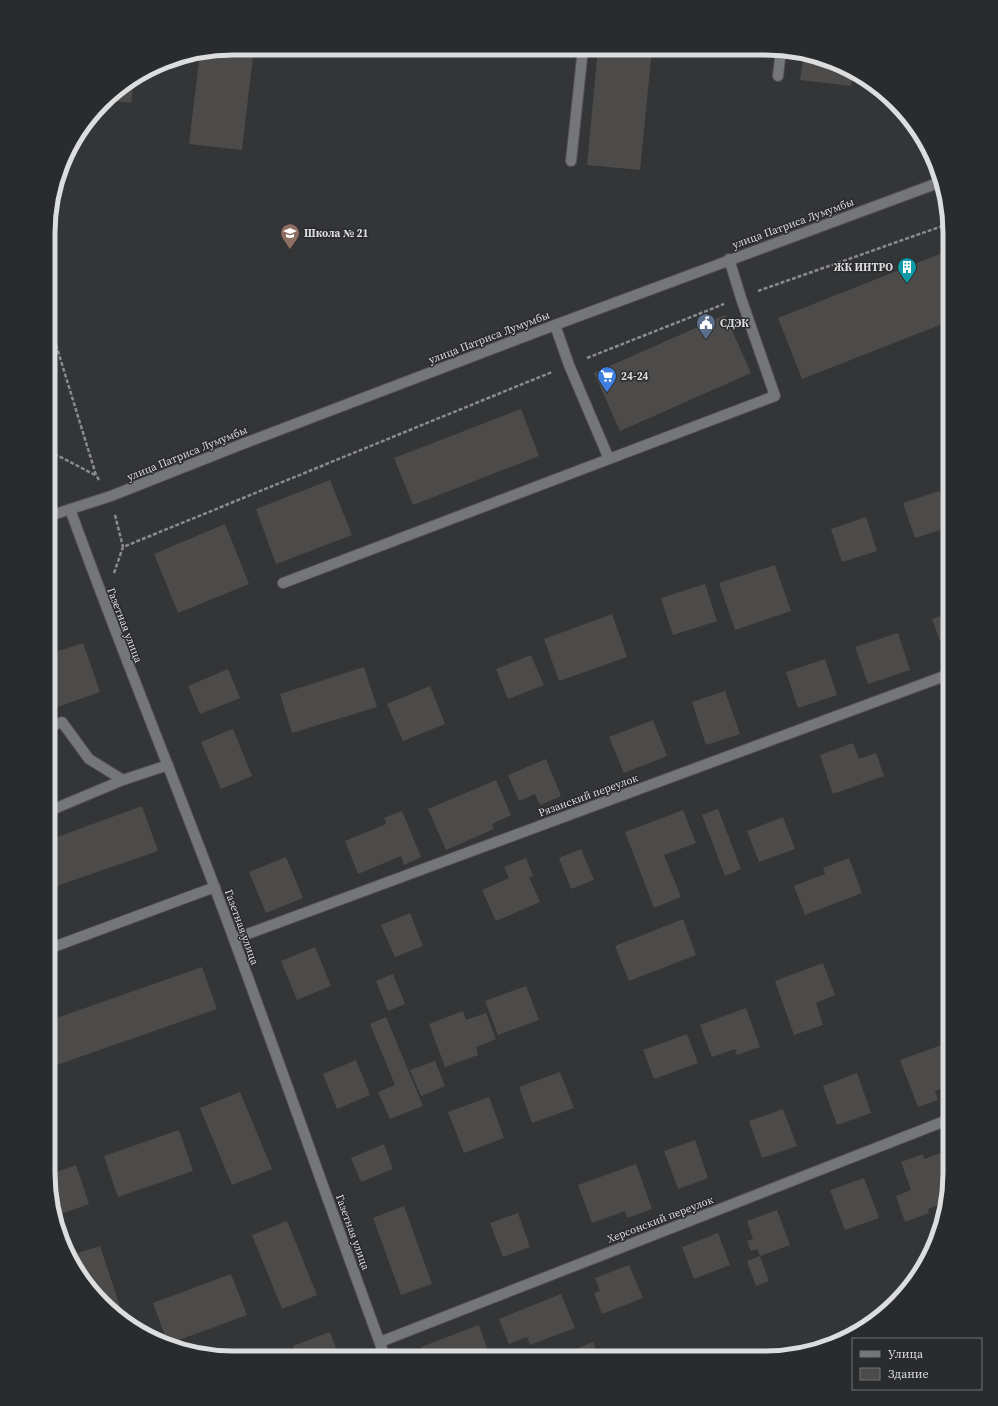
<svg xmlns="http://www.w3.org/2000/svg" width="998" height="1406" font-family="'Source Serif 4',serif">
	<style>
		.green { fill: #4a5740 }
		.building { fill: #4d4b49 }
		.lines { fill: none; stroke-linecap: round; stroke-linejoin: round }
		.minor-casing { stroke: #525254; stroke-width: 12 }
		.path { stroke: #8a8b8d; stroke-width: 2.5; stroke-dasharray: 4 2; stroke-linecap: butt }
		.minor { stroke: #757679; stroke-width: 10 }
		.labels { text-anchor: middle; stroke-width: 3; stroke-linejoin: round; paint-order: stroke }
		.street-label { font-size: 11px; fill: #dcddde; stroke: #2a2b2d }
		.poi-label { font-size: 11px; font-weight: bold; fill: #dcddde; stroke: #2a2b2d; text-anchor: start }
		.rim { fill: none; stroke: #dcddde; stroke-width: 5 }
	</style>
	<rect width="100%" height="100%" fill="#343537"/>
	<!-- green -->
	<path class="green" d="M49 423 56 442 49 450Z"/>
	<!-- building -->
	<path class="building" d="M233 48H254L242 150 189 144 200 53Z
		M598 49H652L640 170 587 165Z
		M804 53 836 62 853 72 851 86 800 80Z
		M134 81 131 103 106 100 111 94Z
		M950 250V321L802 379 778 318Z
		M725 315 751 373 620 431 594 373Z
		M521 409 539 456 413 505 394 458Z
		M330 480 352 535 276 564 256 509Z
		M939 491 950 522V527L915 538 903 503Z
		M866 517 877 551 842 562 831 529Z
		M225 524 249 584 178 613 154 554Z
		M775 565 791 611 735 630 719 583Z
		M705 584 717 621 673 635 661 598Z
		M950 613V637L940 641 932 619Z
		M612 614 627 657 559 681 544 639Z
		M898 633 910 670 868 684 855 647Z
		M83 643 100 692 49 710V654Z
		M531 655 544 685 508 699 496 669Z
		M825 659 837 695 798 708 786 672Z
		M364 667 377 707 292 733 280 694Z
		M228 669 240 698 200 714 188 686Z
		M430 686 445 724 403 741 387 704Z
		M725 691 740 734 706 745 692 702Z
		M653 720 667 756 624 773 609 737Z
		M233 729 252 776 221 789 201 742Z
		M853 743 859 759 876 753 884 776 833 794 820 755Z
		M546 759 561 796 540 805 535 794 519 801 508 775Z
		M496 780 511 815 492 824 494 829 446 850 428 809Z
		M142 806 158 851 48 889 49 840Z
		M718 809 741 869 725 876 702 815Z
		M683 810 696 843 664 855 681 897 654 908 625 832Z
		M402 811 421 857 404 865 401 856 358 874 345 841 386 824 384 818Z
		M783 817 795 849 759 862 747 831Z
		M950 831V856L941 834Z
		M581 849 594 880 571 889 559 858Z
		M286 857 303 898 266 913 249 872Z
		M526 858 533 876 529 877 540 902 496 921 482 890 509 878 504 867Z
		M849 858 862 893 805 915 794 886 825 874 823 868Z
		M410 913 423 946 395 957 381 925Z
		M683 919 696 955 629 981 615 946Z
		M315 947 331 986 297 1000 281 961Z
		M823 963 835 995 816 1003 823 1025 794 1035 775 981Z
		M202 967 217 1009 48 1068V1021Z
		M393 974 405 1004 388 1011 376 981Z
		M526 986 539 1020 498 1035 485 1001Z
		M746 1008 760 1047 737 1055 735 1049 712 1057 700 1025Z
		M463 1011 466 1020 486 1013 496 1039 476 1047 478 1055 445 1067 429 1024Z
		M386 1017 423 1106 390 1119 378 1092 395 1085 370 1024Z
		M687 1034 698 1063 654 1079 643 1050Z
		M950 1042V1086L935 1091 938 1100 918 1107 900 1060Z
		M356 1060 370 1095 337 1109 323 1074Z
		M435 1061 445 1086 421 1096 410 1070Z
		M560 1072 574 1108 532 1123 519 1087Z
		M857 1073 871 1113 837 1125 823 1086Z
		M240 1092 272 1169 232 1185 200 1108Z
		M489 1097 504 1138 464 1153 448 1112Z
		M783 1109 797 1146 762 1158 749 1121Z
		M179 1130 193 1171 118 1197 104 1156Z
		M695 1140 708 1178 678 1189 664 1151Z
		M384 1144 393 1169 361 1182 351 1158Z
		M941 1153 950 1178V1186L946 1202 928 1209 929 1213 905 1222 896 1196 911 1190 901 1162 923 1154 924 1159Z
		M636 1164 652 1209 627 1218 625 1211 592 1223 578 1185Z
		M76 1165 89 1204 58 1215 48 1175Z
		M864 1178 879 1218 845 1230 830 1190Z
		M404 1206 432 1284 401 1295 373 1218Z
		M777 1210 790 1245 760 1256 769 1281 756 1286 747 1261 760 1256 757 1249 751 1251 747 1241 753 1239 747 1221Z
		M518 1213 530 1247 503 1257 490 1223Z
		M287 1221 317 1295 282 1309 252 1235Z
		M718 1233 730 1265 694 1279 682 1247Z
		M100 1246 125 1322 120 1320 68 1256Z
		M629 1265 643 1298 602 1314 594 1293 600 1291 595 1278Z
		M231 1274 247 1315 168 1344 153 1303Z
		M561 1294 575 1328 530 1345 527 1337 509 1344 499 1319Z
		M479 1325 490 1357H424L421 1347Z
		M330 1332 339 1357H297L293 1346Z
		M593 1342 599 1358 579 1357 576 1349Z
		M510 1350 512 1357H492Z"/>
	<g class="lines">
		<defs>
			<path id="minor" d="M778 76 781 50
				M571 161 583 49
				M609 459 775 396 741 298 729 259
				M70 509C116 637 168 763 216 891 274 1046 328 1202 385 1357
				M49 516 111 496 245 443 555 325 938 183
				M283 583 609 459 569 365 555 325
				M49 727 62 722 89 759 123 780
				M49 811 123 780 168 765
				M234 939 950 674
				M48 949 215 887
				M380 1342 950 1119"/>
		</defs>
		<!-- minor casing -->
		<use href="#minor" class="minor-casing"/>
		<!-- path -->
		<path class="path" d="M758 291 948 224
			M49 322 96 475 99 480
			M587 358 724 304
			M49 451 95 475
			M115 515 123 547
			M114 573 123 547 552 372"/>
		<!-- minor -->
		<use href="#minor" class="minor"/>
	</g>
	<!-- icons -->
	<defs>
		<symbol id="school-pin" viewBox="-11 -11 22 30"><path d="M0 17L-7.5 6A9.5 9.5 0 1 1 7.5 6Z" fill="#8d6e63" stroke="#2a2b2d"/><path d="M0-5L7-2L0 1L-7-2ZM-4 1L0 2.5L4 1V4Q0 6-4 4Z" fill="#fff"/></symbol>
		<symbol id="building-pin" viewBox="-11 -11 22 30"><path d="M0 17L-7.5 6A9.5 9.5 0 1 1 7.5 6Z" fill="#0f9aa8" stroke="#2a2b2d"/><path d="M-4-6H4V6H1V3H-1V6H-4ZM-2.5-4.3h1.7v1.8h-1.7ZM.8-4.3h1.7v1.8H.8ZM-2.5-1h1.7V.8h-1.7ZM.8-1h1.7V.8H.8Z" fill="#fff"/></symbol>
		<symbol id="civic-pin" viewBox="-11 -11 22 30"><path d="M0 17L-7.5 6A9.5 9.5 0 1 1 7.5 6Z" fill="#5c6f8a" stroke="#2a2b2d"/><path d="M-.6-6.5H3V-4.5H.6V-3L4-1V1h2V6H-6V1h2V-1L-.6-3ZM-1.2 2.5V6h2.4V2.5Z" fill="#fff"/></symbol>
		<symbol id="supermarket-pin" viewBox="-11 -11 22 30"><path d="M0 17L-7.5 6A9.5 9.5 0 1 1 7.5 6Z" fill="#3f7fe0" stroke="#2a2b2d"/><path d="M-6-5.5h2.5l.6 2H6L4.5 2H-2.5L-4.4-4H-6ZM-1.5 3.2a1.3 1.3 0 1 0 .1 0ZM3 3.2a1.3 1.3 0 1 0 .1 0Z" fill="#fff"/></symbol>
	</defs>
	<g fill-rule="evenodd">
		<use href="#school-pin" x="279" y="222" width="22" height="30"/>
		<use href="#building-pin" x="896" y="256" width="22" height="30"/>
		<use href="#civic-pin" x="695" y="312" width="22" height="30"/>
		<use href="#supermarket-pin" x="596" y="365" width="22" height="30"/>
	</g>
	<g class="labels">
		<!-- street labels -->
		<g class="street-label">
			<text transform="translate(793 223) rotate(-20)" y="4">улица Патриса Лумумбы</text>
			<text transform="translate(489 337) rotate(-21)" y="4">улица Патриса Лумумбы</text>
			<text transform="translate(187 453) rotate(-22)" y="4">улица Патриса Лумумбы</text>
			<text transform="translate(125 625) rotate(69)" y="4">Газетная улица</text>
			<text transform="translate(588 795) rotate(-20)" y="4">Рязанский переулок</text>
			<text transform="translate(242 927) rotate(70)" y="4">Газетная улица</text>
			<text transform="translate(660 1219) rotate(-21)" y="4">Херсонский переулок</text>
			<text transform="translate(353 1232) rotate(70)" y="4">Газетная улица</text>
		</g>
		<!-- poi labels -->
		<g class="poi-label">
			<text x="304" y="237">Школа № 21</text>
			<text x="893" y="271" text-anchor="end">ЖК ИНТРО</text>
			<text x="720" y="327">СДЭК</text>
			<text x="621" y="380">24-24</text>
		</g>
	</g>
	<!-- crop -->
	<path d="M0 0H998V1406H0ZM233 55H765A178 178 0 0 1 943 233V1173A178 178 0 0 1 765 1351H233A178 178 0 0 1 55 1173V233A178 178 0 0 1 233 55Z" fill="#2a2b2d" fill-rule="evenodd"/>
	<path class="rim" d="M233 55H765A178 178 0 0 1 943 233V1173A178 178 0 0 1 765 1351H233A178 178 0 0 1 55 1173V233A178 178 0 0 1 233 55Z"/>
	<!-- legend -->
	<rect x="852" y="1338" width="130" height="52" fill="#2a2b2d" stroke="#717274"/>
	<rect x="860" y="1351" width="20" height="6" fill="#757679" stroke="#717274"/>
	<text x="888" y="1358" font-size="12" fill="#dcddde">Улица</text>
	<rect x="860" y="1368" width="20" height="12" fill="#4d4b49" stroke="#717274"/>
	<text x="888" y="1378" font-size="12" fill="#dcddde">Здание</text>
</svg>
